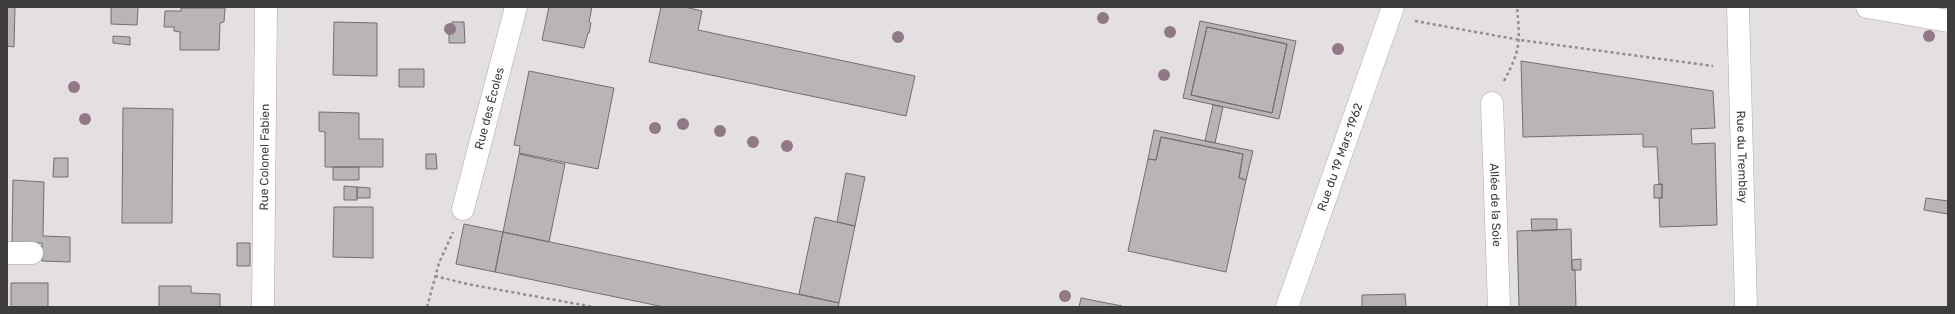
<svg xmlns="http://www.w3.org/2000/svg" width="1955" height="314" font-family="Rubik,sans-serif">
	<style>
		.building { fill: #b9b5b7; stroke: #726f71; fill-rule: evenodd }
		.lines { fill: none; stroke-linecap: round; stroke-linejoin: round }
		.minor-casing { stroke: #ada9ab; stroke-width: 23 }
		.path { stroke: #918e90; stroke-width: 2.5; stroke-dasharray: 3 3; stroke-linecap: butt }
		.minor { stroke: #fff; stroke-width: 22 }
		.tree { fill: #917887 }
		.labels { text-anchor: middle; stroke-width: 3; stroke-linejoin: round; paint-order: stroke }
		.street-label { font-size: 12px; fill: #3e3c3d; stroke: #f1eef0 }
	</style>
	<rect width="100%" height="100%" fill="#e4e0e2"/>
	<!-- building -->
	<path class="building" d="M7 7H15L14 47 7 46Z
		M111 7H138L137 25 111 24Z
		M549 7H592L589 22 591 23 589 33H588L584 48 542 40Z
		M661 7H685L702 11 698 30 915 76 906 116 649 62Z
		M181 8H225L224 22 220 23 219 50H180V32L174 31V27H164L165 11H181Z
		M1200 21 1296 41 1279 119 1183 98ZM1207 27 1287 44 1272 113 1191 95Z
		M334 22 377 23V76L333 75Z
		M452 22H464L465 43H449V31L452 26Z
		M1207 27 1287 44 1272 113 1191 95Z
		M113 36 130 37V45L113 43Z
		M1521 61 1713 91 1715 128 1691 129 1692 144 1715 143 1717 225 1660 227 1659 198H1662V184H1659L1657 147H1643V134L1523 137Z
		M399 69H424V87H399Z
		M529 71 614 88 598 169 519 153 520 146 514 145Z
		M1213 105 1223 107 1215 143 1205 141Z
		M123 108 173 109 172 223H122Z
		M319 112 359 113V139H383V167H325V132L319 131Z
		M1154 130 1253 151 1246 180 1239 178 1243 154 1161 137 1156 160 1148 159Z
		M1161 137 1243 154 1239 178 1246 180 1226 272 1128 251 1148 159 1156 160Z
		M426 154H436L437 169H426Z
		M519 154 565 164 549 242 503 232Z
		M54 158H68V177H53Z
		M333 167H359V180H333Z
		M846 173 865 177 855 226 837 222Z
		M13 180 44 182 43 236 70 237V262L42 261V243L12 242Z
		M1662 184V198H1654V185Z
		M344 186 357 187V200H344Z
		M357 187 370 188V198H357Z
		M1926 198 1948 201V214L1924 210Z
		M334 207H373V258L333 257Z
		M815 217 855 226 839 303 799 294Z
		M1531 219H1557V230L1532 231Z
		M464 224 503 232 495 272 456 264Z
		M1571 229 1572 270H1575L1576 307H1519L1517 231Z
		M503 232 839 303 838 307H664L495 272Z
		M237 243H250V266H237Z
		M1581 259V270H1572V260Z
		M11 283H48V307H11Z
		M159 286H191V293L220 294V307H159Z
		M1405 294 1406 307H1362V295Z
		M1081 298 1122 306V307H1079Z"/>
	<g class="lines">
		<defs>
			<g id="minor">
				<path id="s1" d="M1738 7 1746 307"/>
				<path d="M1867 7 1948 21"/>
				<path id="s2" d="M1492 103 1499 307"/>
				<path id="s3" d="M463 209 516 7"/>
				<path d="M7 253H32"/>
				<path id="s4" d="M263 307 266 7"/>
				<path id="s5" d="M1287 307 1393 7"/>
			</g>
		</defs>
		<!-- minor casing -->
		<use href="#minor" class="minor-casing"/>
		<!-- path -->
		<path class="path" d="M1415 21 1520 40 1713 66
			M1504 81C1521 49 1520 42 1517 7
			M435 276 467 284 594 307
			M427 307 439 263 453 232"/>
		<!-- minor -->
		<use href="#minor" class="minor"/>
	</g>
	<!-- trees -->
	<g class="tree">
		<circle cx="1103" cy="18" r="6"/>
		<circle cx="450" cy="29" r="6"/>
		<circle cx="1170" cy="32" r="6"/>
		<circle cx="1929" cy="36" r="6"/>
		<circle cx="898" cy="37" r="6"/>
		<circle cx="1338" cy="49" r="6"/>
		<circle cx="1164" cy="75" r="6"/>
		<circle cx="74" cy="87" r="6"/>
		<circle cx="85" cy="119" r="6"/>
		<circle cx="683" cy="124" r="6"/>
		<circle cx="655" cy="128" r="6"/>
		<circle cx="720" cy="131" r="6"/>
		<circle cx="753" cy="142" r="6"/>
		<circle cx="787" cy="146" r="6"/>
		<circle cx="1065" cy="296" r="6"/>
	</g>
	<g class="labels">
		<!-- street labels -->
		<g class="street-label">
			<text dy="4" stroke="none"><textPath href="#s3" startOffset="104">Rue des Écoles</textPath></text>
			<text dy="4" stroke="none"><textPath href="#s4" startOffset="150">Rue Colonel Fabien</textPath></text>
			<text dy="4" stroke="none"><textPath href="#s5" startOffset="159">Rue du 19 Mars 1962</textPath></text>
			<text dy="4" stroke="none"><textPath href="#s1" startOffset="150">Rue du Tremblay</textPath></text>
			<text dy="4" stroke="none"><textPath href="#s2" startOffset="102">Allée de la Soie</textPath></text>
		</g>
	</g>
	<!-- border -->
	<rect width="1955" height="314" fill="none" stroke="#3e3c3d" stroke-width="16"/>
</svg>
